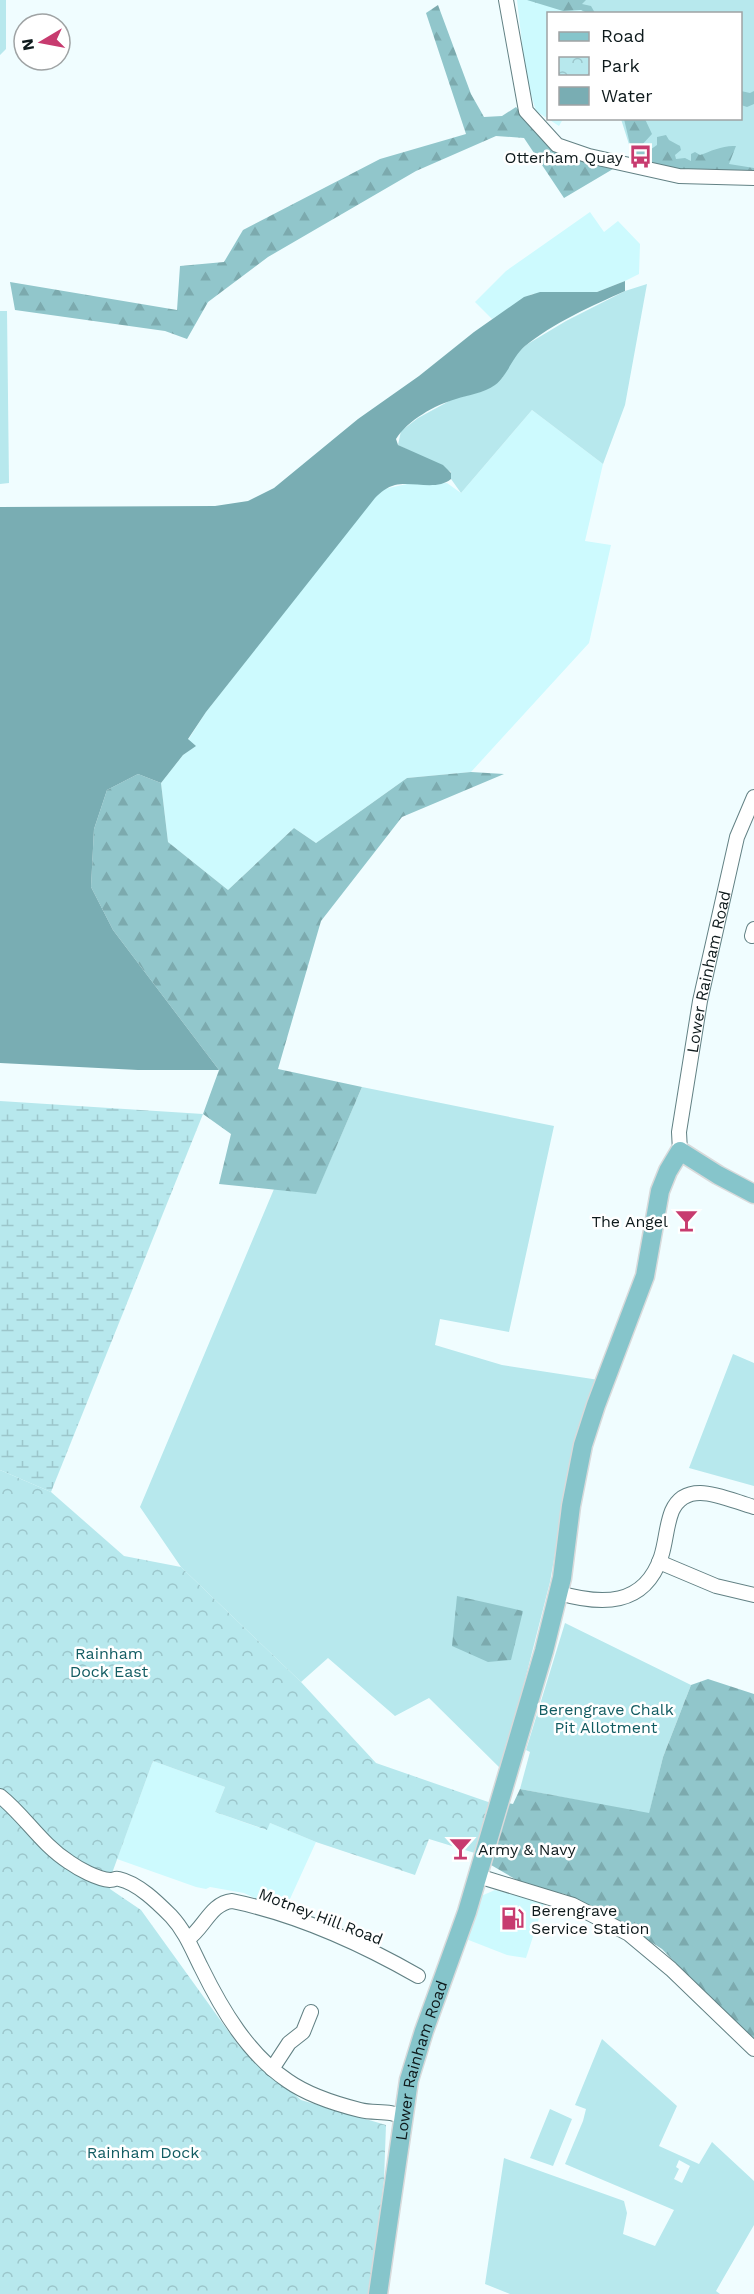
<svg xmlns="http://www.w3.org/2000/svg" width="754" height="2294" font-family="'Work Sans',sans-serif">
	<style>
		.built { fill: #cdfafe }
		.green { fill: #b7e8ed; fill-rule: evenodd }
		.forest { fill: url(#forest-firs) }
		.wetland { fill: url(#wetland-marsh) }
		.park { fill: url(#park-crowns) }
		.water { fill: #79adb3 }
		.lines { fill: none; stroke-linecap: round; stroke-linejoin: round }
		.minor-casing { stroke: #628184; stroke-width: 16 }
		.major-casing { stroke: #d8dadb; stroke-width: 21 }
		.minor { stroke: #fff; stroke-width: 14 }
		.major { stroke: #86c5cb; stroke-width: 18 }
		.labels { text-anchor: middle; stroke-width: 5; stroke-linejoin: round; paint-order: stroke }
		.poi-label { font-size: 16px; fill: #0e1a1c; stroke: #fff; text-anchor: end }
		.street-label { font-size: 16px; fill: #0e1a1c; stroke: #fff }
		.park-label { font-size: 16px; fill: #125c62; stroke: #fff }
	</style>
	<defs>
		<pattern id="forest-firs" width="22" height="20" patternUnits="userSpaceOnUse" patternTransform="scale(1.5)"><rect width="22" height="20" fill="#91c6cb"/><path d="M5 1l3.5 6h-7zM16 11l3.5 6h-7z" fill="#7caaae"/></pattern>
		<pattern id="wetland-marsh" width="20" height="14" patternUnits="userSpaceOnUse" patternTransform="scale(1.5)"><rect width="20" height="14" fill="#b7e8ed"/><path d="M1 5h8M5 5V1M11 12h8M15 12V8" fill="none" stroke="#9cc6cb"/></pattern>
		<pattern id="park-crowns" width="20" height="18" patternUnits="userSpaceOnUse" patternTransform="scale(1.5)"><rect width="20" height="18" fill="#b7e8ed"/><path d="M2 6a3 3 0 1 1 6 0M12 15a3 3 0 1 1 6 0" fill="none" stroke="#9cc6cb"/></pattern>
	</defs>
	<rect width="100%" height="100%" fill="#f0fdff"/>
	<!-- built -->
	<path class="built" d="M517 0H556L589 10 590 13 548 14V118L563 119 559 126 536 111 526 78Z
		M590 212 604 232 618 221 640 244 639 274 625 281 597 292 532 294 492 319 475 302 506 271Z
		M532 410 603 464 585 541 611 545 589 643 471 772 407 778 316 843 294 828 228 890 168 842 161 783 183 755 195 746 188 740 206 712 374 498 384 489 407 484 447 483 461 493Z
		M153 1761 225 1787 215 1812 266 1830 270 1823 316 1842 284 1912 244 1893 210 1887 206 1889 196 1887 117 1859Z
		M495 1890 544 1903 526 1958 507 1955 466 1939 481 1896Z"/>
	<!-- green -->
	<path class="green" d="M0 0H6V49L0 55Z
		M556 0H754V176L638 162 633 157 621 119 740 118V14L590 13 589 10Z
		M647 284 625 405 603 464 532 410 461 493 451 479V472L398 445 401 431 418 418 453 399 483 391 502 378 515 355 526 345 566 321 625 291Z
		M0 311H7L9 483 0 484Z
		M362 1087 554 1126 509 1332 440 1319 435 1345 502 1365 599 1380 576 1434 550 1582 502 1770 429 1698 395 1716 328 1658 301 1682 181 1567 140 1507 274 1189 316 1193Z
		M733 1354 754 1363V1486L689 1468Z
		M565 1623 691 1685 663 1757 649 1814 520 1789 530 1752 526 1750Z
		M602 2039 677 2106 659 2146 699 2164 712 2142 754 2181V2225L716 2291 720 2294H510L485 2284 504 2158 624 2201 627 2213 623 2234 655 2246 674 2210 565 2164 583 2121 586 2109 575 2105ZM679 2160 690 2166 682 2183 674 2179 679 2169 676 2167Z
		M550 2109 572 2119 553 2166 530 2158Z"/>
	<!-- forest -->
	<path class="forest" d="M527 0H586L582 4 591 6 595 13H603H587L581 10 563 11Z
		M438 5 471 94 484 117 502 116 516 107 550 147 613 169 564 198 524 138 496 136 416 171 268 257 208 302 187 339 165 331 15 310 10 282 177 310 180 266 224 262 243 230 380 159 466 134 426 13Z
		M741 91 750 93 754 91V104L747 107 741 105Z
		M624 119H645L652 134 640 147 647 152 657 145V137L666 135 669 140 680 146 681 150 675 155 676 159 685 158 691 161V154L695 152 700 155C711 151 723 145 736 146L729 164 754 168V178L680 171 638 162 633 157Z
		M471 772 504 774 402 817 321 921 278 1069 362 1087 316 1194 219 1184 231 1134 203 1114 219 1070 113 930 91 887 94 829 107 790 138 774 161 783 168 842 228 890 294 828 316 843 407 778Z
		M457 1596 523 1611 511 1660 488 1662 452 1646Z
		M708 1679 754 1694V2044L662 1949 613 1918 565 1894 527 1886 491 1865 508 1803 513 1804 520 1789 649 1813 663 1757 691 1685Z"/>
	<!-- wetland -->
	<path class="wetland" d="M0 1101 203 1114 51 1492 0 1470Z"/>
	<!-- park -->
	<path class="park" d="M0 1470 51 1492 124 1556 181 1567 301 1682 376 1763 494 1804 478 1854 429 1839 415 1875 316 1842 270 1823 267 1830 215 1812 225 1787 153 1761 111 1876 110 1889 141 1910 239 2046 301 2100 386 2125 384 2180 370 2294H0Z"/>
	<!-- water -->
	<path class="water" d="M625 281V291C593 305 552 324 525 346 512 357 508 375 495 385 484 393 468 395 456 399 435 405 408 420 396 439L398 445 443 465 451 473V479C437 491 412 481 395 485 387 487 381 492 375 498L206 712 188 739 196 746 183 755 161 783 138 774 107 790 94 829 91 887 113 930 219 1070H138L0 1063V507L215 506 248 501 274 488 358 419 419 376 474 332 524 297 540 292H597Z"/>
	<g class="lines">
		<defs>
			<g id="minor">
				<path d="M506 0 526 111 557 145 589 156 679 176 754 178"/>
				<path d="M752 936 754 929"/>
				<path id="s1" d="M680 1151 679 1132 700 1001 737 837 754 797"/>
				<path d="M659 1562 716 1586 754 1595"/>
				<path d="M559 1593C601 1605 644 1607 661 1557 666 1542 666 1526 672 1511 687 1477 728 1500 754 1507"/>
				<path d="M0 1796C25 1816 41 1844 69 1862 79 1869 97 1879 110 1880 116 1880 114 1878 119 1879 138 1883 158 1903 171 1916 185 1931 192 1949 201 1967 222 2010 248 2054 288 2081 308 2095 336 2104 360 2110 375 2114 390 2109 404 2118"/>
				<path d="M478 1876 573 1905 629 1934 671 1969 754 2049"/>
				<path d="M188 1939C204 1928 211 1903 232 1901 295 1914 362 1944 418 1976"/>
				<path d="M272 2069 289 2043 303 2032 311 2012"/>
			</g>
			<g id="major">
				<path id="s2" d="M378 2294 409 2080 424 2031 467 1912 544 1651 562 1578 571 1506 583 1445 596 1405 645 1276 660 1191 668 1171 680 1151 718 1175 754 1194"/>
			</g>
		</defs>
		<!-- minor casing -->
		<use href="#minor" class="minor-casing"/>
		<!-- major casing -->
		<use href="#major" class="major-casing"/>
		<!-- minor -->
		<use href="#minor" class="minor"/>
		<!-- major -->
		<use href="#major" class="major"/>
	</g>
	<!-- icons -->
	<defs>
		<symbol id="bus-bare" viewBox="-9 -9 18 18"><path d="M-5-6H5V4H4V6H2V4H-2V6H-4V4H-5ZM-3.5-4V0h7V-4ZM-3.5 1.2v1.5H-2V1.2ZM2 1.2v1.5H3.5V1.2Z" fill="#c73b6f" stroke="#fff" stroke-width="2.5" paint-order="stroke"/></symbol>
		<symbol id="bar-bare" viewBox="-9 -9 18 18"><path d="M-6-5H6L.8 .8V4.5H3.5V6h-7V4.5H-.8V.8Z" fill="#c73b6f" stroke="#fff" stroke-width="2.5" paint-order="stroke"/></symbol>
		<symbol id="fuel-bare" viewBox="-9 -9 18 18"><path d="M-5.5-6h7V0h2V4h1.3V-2.5L3-4.5l.8-.8L6-3V5H2.5V1h-1V6h-7ZM-4.2-4.7v3.2H.2V-4.7Z" fill="#c73b6f" stroke="#fff" stroke-width="2.5" paint-order="stroke"/></symbol>
	</defs>
	<g fill-rule="evenodd">
		<use href="#bus-bare" x="624" y="140" width="33" height="33"/>
		<use href="#bar-bare" x="670" y="1204" width="33" height="33"/>
		<use href="#bar-bare" x="444" y="1832" width="33" height="33"/>
		<use href="#fuel-bare" x="496" y="1902" width="33" height="33"/>
	</g>
	<g class="labels">
		<!-- poi labels -->
		<g class="poi-label">
			<text x="623" y="163">Otterham Quay</text>
			<text x="668" y="1227">The Angel</text>
			<text x="478" y="1855" text-anchor="start">Army &amp; Navy</text>
			<text x="531" y="1916" text-anchor="start">Berengrave<tspan x="531" dy="18">Service Station</tspan></text>
		</g>
		<!-- street labels -->
		<g class="street-label">
			<text dy="6" stroke="none"><textPath href="#s1" startOffset="182">Lower Rainham Road</textPath></text>
			<text transform="translate(321 1916) rotate(21)" y="6">Motney Hill Road</text>
			<text dy="6" stroke="none"><textPath href="#s2" startOffset="238">Lower Rainham Road</textPath></text>
		</g>
		<!-- park labels -->
		<g class="park-label">
			<text x="109" y="1659">Rainham<tspan x="109" dy="18">Dock East</tspan></text>
			<text x="606" y="1715">Berengrave Chalk<tspan x="606" dy="18">Pit Allotment</tspan></text>
			<text x="143" y="2158">Rainham Dock</text>
		</g>
	</g>
	<!-- legend -->
	<rect x="547" y="12" width="195" height="108" fill="#ffffff" stroke="#9fa3a4" stroke-width="1.5"/>
	<rect x="559" y="32" width="30" height="9" fill="#86c5cb" stroke="#9fa3a4" stroke-width="1.5"/>
	<text x="601" y="42" font-size="18" fill="#0e1a1c">Road</text>
	<rect x="559" y="57" width="30" height="18" fill="url(#park-crowns)" stroke="#9fa3a4" stroke-width="1.5"/>
	<text x="601" y="72" font-size="18" fill="#0e1a1c">Park</text>
	<rect x="559" y="87" width="30" height="18" fill="#79adb3" stroke="#9fa3a4" stroke-width="1.5"/>
	<text x="601" y="102" font-size="18" fill="#0e1a1c">Water</text>
	<!-- north arrow -->
	<g transform="translate(42 42) rotate(260)"><circle r="28" fill="#ffffff" stroke="#9fa3a4" stroke-width="1.5"/>
	<path d="M0-4.5L10 22L0 15L-10 22Z" fill="#c73b6f"/>
	<text y="-9" font-size="16" font-weight="bold" text-anchor="middle" fill="#0e1a1c">N</text>
	</g>
</svg>
